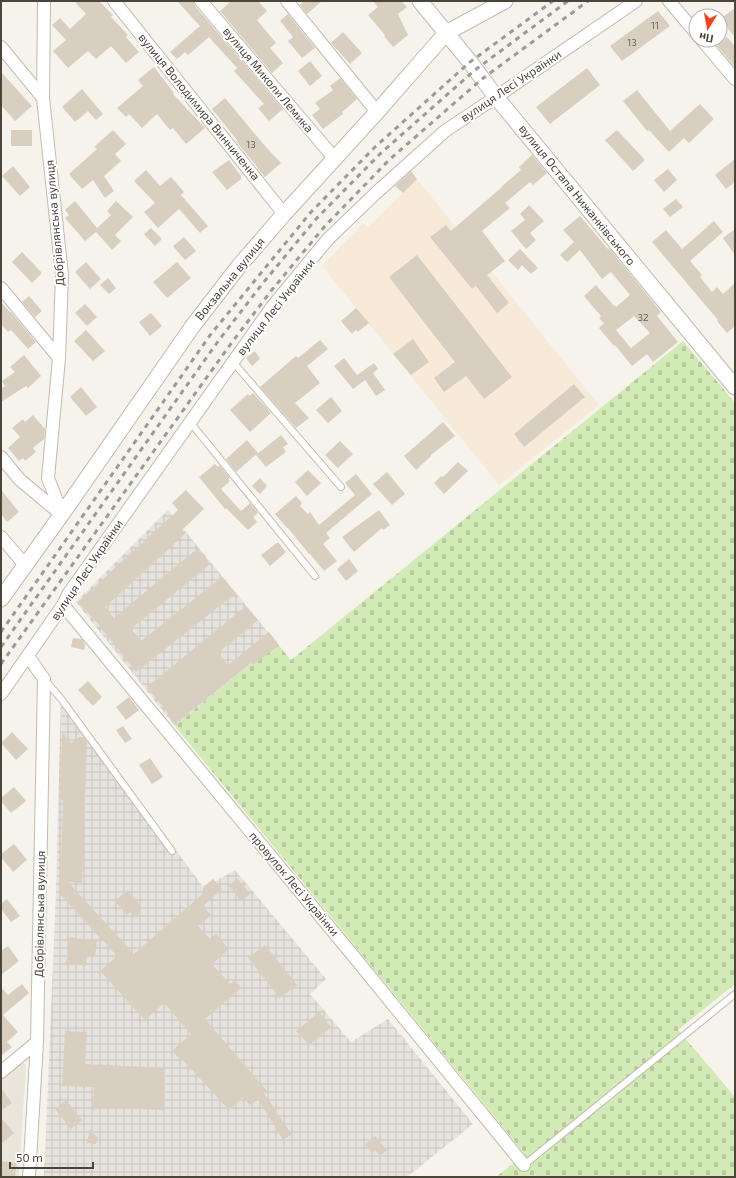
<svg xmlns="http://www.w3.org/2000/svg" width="736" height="1178" font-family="'Exo 2',sans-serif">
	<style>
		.residential { fill: #eae5da }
		.commercial { fill: #f7ead8 }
		.industrial { fill: url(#industrial-grid) }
		.cemetery { fill: url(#cemetery-stones) }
		.building { fill: #d8cfc1; fill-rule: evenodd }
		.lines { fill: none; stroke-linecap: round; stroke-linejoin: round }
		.service-casing { stroke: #c2bbae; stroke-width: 8 }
		.minor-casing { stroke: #c2bbae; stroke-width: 14 }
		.tertiary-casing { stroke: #c2bbae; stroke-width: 17 }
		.service { stroke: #fff; stroke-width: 6 }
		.minor { stroke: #fff; stroke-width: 12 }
		.tertiary { stroke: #fff; stroke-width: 15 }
		.rail { stroke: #9a9a9a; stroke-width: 3; stroke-dasharray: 5 5; stroke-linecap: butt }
		.labels { text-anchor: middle; stroke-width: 4; stroke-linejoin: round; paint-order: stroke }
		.number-label { font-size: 10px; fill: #6e675b }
		.street-label { font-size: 12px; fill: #4b4439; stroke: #fff }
	</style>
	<defs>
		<pattern id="industrial-grid" width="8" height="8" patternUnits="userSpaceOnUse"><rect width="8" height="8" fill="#e6e2dd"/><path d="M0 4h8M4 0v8" fill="none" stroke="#c7c3be"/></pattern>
		<pattern id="cemetery-stones" width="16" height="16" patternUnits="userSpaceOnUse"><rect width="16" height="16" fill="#d2eab5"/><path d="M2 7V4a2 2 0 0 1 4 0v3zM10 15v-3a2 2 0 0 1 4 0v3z" fill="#b6ca9c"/></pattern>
	</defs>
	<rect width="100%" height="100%" fill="#f6f3ec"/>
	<!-- residential -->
	<path class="residential" d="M22 1063 26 1065 19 1177H1V1080Z"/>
	<!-- commercial -->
	<path class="commercial" d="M417 179 599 405 499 485 322 266 363 223 368 227Z"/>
	<!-- industrial -->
	<path class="industrial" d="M168 510 276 642 175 726 76 602Z
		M61 696 204 888 235 870 326 979 310 994 351 1042 388 1019 473 1124 407 1177H44L56 892Z"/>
	<!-- cemetery -->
	<path class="cemetery" d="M683 341 735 403V984L678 1030 735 1097V1177H496L525 1154 175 726 276 642 291 660Z"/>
	<!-- building -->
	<path class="building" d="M74 1H99L113 15 111 17 128 35 126 37 139 52 126 63 111 46 96 59 88 51 68 68 53 51 66 40 52 25 60 18 70 29 86 14Z
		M177 1H194L195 6 283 109 269 121 258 108 264 104 234 71 237 68 209 37 188 55 185 52 177 59 170 52 200 26Z
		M231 1H258L267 11 257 20 276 43 270 48 283 63 272 73 220 11Z
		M304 1H322L307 14 300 5Z
		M373 1H401L407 7 398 14 408 35 393 47 384 36 385 35 368 15 378 7Z
		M735 8V37L720 19Z
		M658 11 670 26 622 61 610 46Z
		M288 14 315 48 302 58 288 41 293 37 280 21Z
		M343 32 362 53 350 64 331 43Z
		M727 37 735 46V67L717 46Z
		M310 61 322 76 310 86 298 71Z
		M154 67 174 93 173 94 205 128 186 144 173 128 170 130 157 114 142 128 129 114 126 117 117 108 143 86 138 80Z
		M587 68 600 85 550 124 536 107Z
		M1 72 32 106 15 121 1 105Z
		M340 78 357 99 342 112 343 114 323 129 312 115 320 109 315 103 333 90 330 86Z
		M82 89 103 114 96 120 88 111 75 122 62 107Z
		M637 90 670 131 700 104 714 119 689 143 684 138 669 152 649 130 647 131 623 101Z
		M225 98 265 146 281 163 265 177 257 168H258L236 141 237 140 212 109Z
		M11 130H32V146H11Z
		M113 130 126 144 115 154 121 161 104 176 114 191 105 198 93 180 82 189 69 174 97 149 94 147Z
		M617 130 645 160 633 171 605 140Z
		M532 155 547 173 533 185 530 182 505 203 510 208 482 231 505 261 487 275 509 303 497 313 476 286 472 289 430 237 446 225 451 231 502 187H501L521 170 519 167Z
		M735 159V182L726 189 715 175Z
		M229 160 241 176V179L227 190 212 172Z
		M13 166 30 187 20 196 2 176Z
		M668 169 677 180 664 192 654 180Z
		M146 170 160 186 171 177 184 192 181 195 208 226 200 233 179 209 158 228 144 212 155 203 134 181Z
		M411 171 417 179 403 193 395 186Z
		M676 199 683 207 670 217 663 209Z
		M75 201 97 228 111 215 107 211 116 201 133 217 115 235 121 241 112 250 96 232 85 241 65 218 69 215 65 210Z
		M529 205 544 221 530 233 536 240 526 249 511 231 525 220 520 214Z
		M580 216 608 249 609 248 661 312 657 316 678 342 653 362 647 354 632 366 615 345 614 346 599 328 604 323 599 318 601 316 584 296 596 285 614 306 615 305 616 307 630 295 611 272 602 279 580 250 567 262 560 255 574 242 563 230ZM634 316 650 333 631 348 616 330Z
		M714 221 723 232 690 261 702 275 700 277 712 292 717 287 723 294 735 283V326L727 333 717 321 718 320 652 242 666 230 682 249Z
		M151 228 162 239 155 246 144 234Z
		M735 229V255L723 238Z
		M184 237 196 251 185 260 173 246Z
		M520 249 538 268 531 274 522 265 518 270 508 260Z
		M22 252 42 273 32 283 12 262Z
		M417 255 512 377 484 399 466 376 444 392 434 378 455 362 389 277Z
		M86 262 101 279 90 289 75 272Z
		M177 262 191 278 167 298 153 282Z
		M108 278 116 288 109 294 100 285Z
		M29 296 42 311 35 317 22 302Z
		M1 302 10 312H11L36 342 28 349 11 330 8 332 1 324Z
		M85 304 97 317 87 326 75 313Z
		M356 308 369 323 358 332 356 330 352 334 341 321Z
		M151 313 162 326 150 336 139 322Z
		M86 330 105 351 93 361 74 341Z
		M413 339 429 362 411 375 393 354Z
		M320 340 328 349 307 366 320 383 295 403 309 418 296 428 260 387 296 356 298 358Z
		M255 351 260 359 252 366 246 358Z
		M24 355 41 376 28 388 26 386 1 402V389L5 386 2 381 15 372 10 367Z
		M344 358 357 375 374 363 378 369 373 373 385 390 376 396 365 380 353 389 334 366Z
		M574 384 585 397 524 447 514 434Z
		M81 387 97 407 86 416 70 397Z
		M253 393 271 413 250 432 230 410 248 394 249 396Z
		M331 397 342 411 328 423 316 410Z
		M33 415 45 429 44 439 33 448 36 452 25 461 23 458 19 461 8 448 20 437 12 428 23 419 25 422Z
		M443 422 455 436 431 455V456L416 470 404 456Z
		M281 435 288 444 283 447 286 452 266 467 256 455Z
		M247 440 258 453 236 472 226 459Z
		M340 441 353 454 338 468 325 455Z
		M458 462 468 471 444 494 434 483 441 476 443 477Z
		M215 464 218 467 219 465 230 478 228 479 230 481 221 489 241 511 250 503 258 513 253 517 257 522 248 530 226 508 225 509 199 477Z
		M308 470 321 483 307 496 295 482Z
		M387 472 405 494 392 505 373 484Z
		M356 474 372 494 326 533 330 538 323 544 337 561 324 571 310 554H309L288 528H287L275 514 296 496 302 503 300 506 308 514 310 512 319 525 355 495 345 483Z
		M260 478 267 486 260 494 252 486Z
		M1 490 19 512 7 522 1 514Z
		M186 490 204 509 182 530 185 534 105 607 114 618 198 548 210 564 131 629 141 641 222 577 236 593 136 672 123 656V655L101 628H102L78 602 178 510 172 503Z
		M379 510 390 525 383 530 382 528 354 552 342 537Z
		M278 542 286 552 270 566 261 555Z
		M349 559 358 571 346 581 337 569Z
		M246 606 258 620 218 653 228 665 269 632 279 645 253 665 251 663 175 724 167 714 168 713 147 687Z
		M73 638 82 639 85 644 84 650 71 647Z
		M88 681 102 697 93 706 78 690Z
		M129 697 139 710 126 720 116 707Z
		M123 726 132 739 125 743 116 730Z
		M12 732 28 749 16 760 1 743Z
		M62 732 71 743 79 737H83L87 742 82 883 68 882 134 954 206 891 203 887 213 879 222 889 203 906 211 915 198 926 210 939 216 934 229 949 212 964 230 984 235 980 241 988 205 1019 267 1091 264 1093 284 1124 292 1134 283 1140 258 1099 250 1105 243 1097 229 1110 182 1059 181 1060 172 1051 191 1034 164 1003 145 1020 100 971 117 956 60 894 63 800H60Z
		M150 758 163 777 152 784 139 765Z
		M14 787 26 801 11 813 1 801V798Z
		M14 844 27 860 13 872 1 857V854Z
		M237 878 250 894 241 901 229 886Z
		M127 890 140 905 138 907 141 912 135 918 130 912 127 915 115 901Z
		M7 899 20 916 11 922 1 909V904Z
		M70 937 97 941 95 956 87 955 86 966 66 963Z
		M265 945 297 985 280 998 248 958Z
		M8 946 19 961 1 975V951Z
		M22 984 29 993 3 1015 18 1032 7 1042 12 1047 1 1056V987L8 995Z
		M319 1012 331 1027 309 1045 296 1031Z
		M65 1031 87 1032 85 1064 165 1068 164 1110 97 1107 93 1111 94 1087 62 1086Z
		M1 1088 12 1103 1 1111Z
		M66 1100 82 1120 71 1129 55 1109Z
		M1 1118 14 1133 1 1144Z
		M90 1129 98 1138 96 1144 87 1143Z
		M375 1136 387 1150 380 1156 375 1150 372 1153 365 1145Z
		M1 1161 17 1163 15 1177H1Z"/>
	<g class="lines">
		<defs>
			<path id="service" d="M233 362 341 487
				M190 422 315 576
				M46 681 62 700 172 851
				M524 1165 735 994"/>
			<path id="minor" d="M44 1 43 98 62 275 59 358 48 478 62 514
				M114 1 284 214
				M201 1 335 159
				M287 1 377 112
				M669 1 696 33
				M702 40 735 79
				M1 47 43 98
				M1 288 59 358
				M1 457 20 480 61 514
				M1 537 25 565
				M63 605 355 958 524 1165
				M28 656 44 679 37 1042 29 1177
				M1 694 63 605 69 593 272 307 328 239 377 192 445 131 496 97 636 1
				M1 1072 37 1042"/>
			<path id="tertiary" d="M420 1 470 62 496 97 735 387
				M1 599 62 514 192 327 239 266 284 214 377 112 446 33 505 1"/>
		</defs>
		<!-- service casing -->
		<use href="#service" class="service-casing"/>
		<!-- minor casing -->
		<use href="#minor" class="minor-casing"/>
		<!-- tertiary casing -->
		<use href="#tertiary" class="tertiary-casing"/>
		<!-- service -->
		<use href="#service" class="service"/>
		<!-- minor -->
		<use href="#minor" class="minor"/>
		<!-- tertiary -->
		<use href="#tertiary" class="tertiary"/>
		<!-- rail -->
		<path class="rail" d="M1 632 211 334 311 212 375 147 470 62 553 1
			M1 647 219 340 263 283 316 219 381 153 475 70 568 1
			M1 664 230 345 271 291 325 226 389 160 482 79 588 1"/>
	</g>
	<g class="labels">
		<!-- number labels -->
		<g class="number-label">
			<text x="655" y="29">11</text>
			<text x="632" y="46">13</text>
			<text x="251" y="148">13</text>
			<text x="643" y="321">32</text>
		</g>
		<!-- street labels -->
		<g class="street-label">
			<text transform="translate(268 80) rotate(50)" y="4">вулиця Миколи Лемика</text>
			<text transform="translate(511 86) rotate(-34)" y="4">вулиця Лесі Українки</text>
			<text transform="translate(199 107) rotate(51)" y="4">вулиця Володимира Винниченка</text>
			<text transform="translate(577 195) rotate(51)" y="4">вулиця Остапа Нижанківського</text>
			<text transform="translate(55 223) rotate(-95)" y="4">Добрівлянська вулиця</text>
			<text transform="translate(230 279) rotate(-51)" y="4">Вокзальна вулиця</text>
			<text transform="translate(276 307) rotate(-52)" y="4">вулиця Лесі Українки</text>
			<text transform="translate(87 570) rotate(-56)" y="4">вулиця Лесі Українки</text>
			<text transform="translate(294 884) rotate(50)" y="4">провулок Лесі Українки</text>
			<text transform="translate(40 914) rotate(-89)" y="4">Добрівлянська вулиця</text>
		</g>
	</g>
	<!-- border -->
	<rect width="736" height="1178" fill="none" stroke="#4b4439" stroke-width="4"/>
	<!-- north arrow -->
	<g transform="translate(708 28) rotate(190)"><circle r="19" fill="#ffffff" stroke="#b7b4b0"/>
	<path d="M0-3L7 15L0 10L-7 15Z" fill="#fc3f1d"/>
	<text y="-6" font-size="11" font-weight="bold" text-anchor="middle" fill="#4b4439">Пн</text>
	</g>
	<!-- scale -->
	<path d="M10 1162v6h83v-6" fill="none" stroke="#4b4439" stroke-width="2"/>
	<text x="16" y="1162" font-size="12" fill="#4b4439" stroke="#ffffff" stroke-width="3" paint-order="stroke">50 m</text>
</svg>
